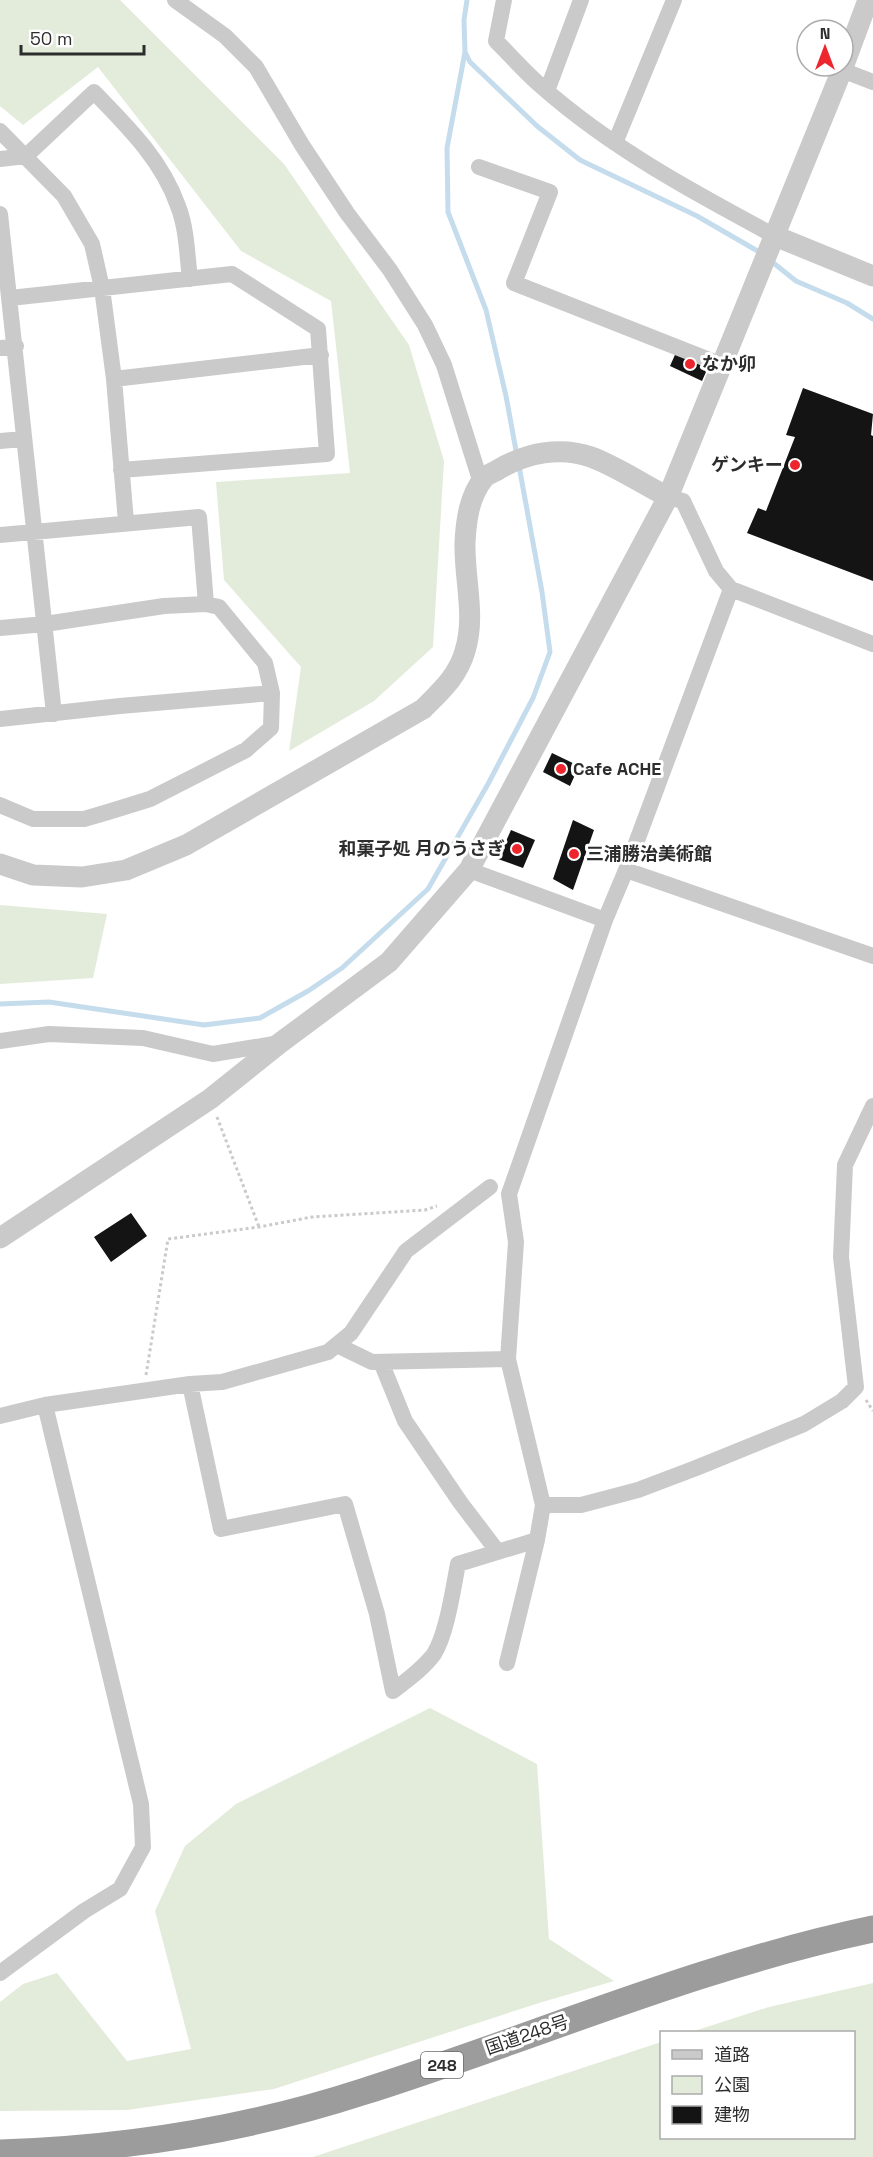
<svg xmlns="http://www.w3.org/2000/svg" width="873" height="2157" font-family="'Space Grotesk','Noto Sans JP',sans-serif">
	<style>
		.green { fill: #e3ecda }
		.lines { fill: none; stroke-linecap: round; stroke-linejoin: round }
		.stream { stroke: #c5dced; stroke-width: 5 }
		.building { fill: #141414 }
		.path { stroke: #cacaca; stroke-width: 3; stroke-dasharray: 3 3; stroke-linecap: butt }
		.minor { stroke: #cacaca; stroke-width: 16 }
		.tertiary { stroke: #cacaca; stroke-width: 21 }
		.trunk { stroke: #9c9c9c; stroke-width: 27 }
		.poi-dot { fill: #ed262e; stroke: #fff; stroke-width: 2 }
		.labels { text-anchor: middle; stroke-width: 6; stroke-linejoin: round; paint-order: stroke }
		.shield { fill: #fff; stroke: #6c6c6c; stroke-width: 1.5 }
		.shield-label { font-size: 16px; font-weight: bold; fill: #2d2d2d }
		.poi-label { font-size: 18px; font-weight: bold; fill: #2d2d2d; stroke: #fff; text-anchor: start }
		.street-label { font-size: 18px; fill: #2d2d2d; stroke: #fff }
	</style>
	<rect width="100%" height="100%" fill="#fff"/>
	<!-- green -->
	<path class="green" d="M0 0H120L284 164 409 345 444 461 433 647 374 701 289 751 301 667 224 580 216 482 350 473 331 301 241 251 98 67 23 125 0 106Z
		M0 905 107 914 93 978 0 984Z
		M430 1708 537 1764 549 1939 614 1981 539 2003 274 2089 127 2110 0 2111V2002L23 1984 57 1973 127 2061 191 2049 155 1911 185 1846 236 1804Z
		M873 1983V2157H313L661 2042 662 2138H854V2032H691L769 2007Z"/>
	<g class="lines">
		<!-- stream -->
		<path class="stream" d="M467 0 464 20 465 52 447 148 448 212 486 310 506 396 517 456
			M465 52 470 62 537 126 580 160 697 216 761 253
			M771 261 796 281 847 303 873 319
			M0 1004 49 1002 204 1025 260 1018 308 991 342 968 428 889 488 784 533 698 550 652 542 592 519 466"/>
	</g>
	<!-- building -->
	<path class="building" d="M678 348 710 363 702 381 670 366Z
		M803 388 873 414 871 435 873 436V581L747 533 758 508 766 511 795 437 786 435Z
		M552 753 579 766 570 786 543 772Z
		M573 820 594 830 573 890 553 879Z
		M511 830 535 840 523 868 498 859Z
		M131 1213 147 1236 111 1262 94 1237Z"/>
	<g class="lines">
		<!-- path -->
		<path class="path" d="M217 1117 259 1227
			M146 1375 168 1239 259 1227 312 1217 425 1210 437 1206
			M866 1400 873 1411"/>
		<!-- minor -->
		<path class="minor" d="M175 0 225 36 256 67 302 145 347 213 390 270 425 325 444 365 481 483
			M504 0 496 41C511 56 525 72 541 86 611 148 693 192 775 236
			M842 70 873 82
			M547 91 581 0
			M0 131 64 196 92 244 102 288 114 379 126 522
			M615 143 674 0
			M0 159 26 156 94 92C127 126 162 160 178 206 187 229 187 255 190 279
			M479 167 550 192 514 283 722 365
			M0 214 54 714
			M10 298 232 274 318 329 327 454 121 470
			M0 348 16 346
			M114 379 321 355
			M0 441 23 439
			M668 497 683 501 716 571 731 589 873 644
			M0 535 199 517 206 604
			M0 628 45 624 164 606 206 604 219 607 265 663 272 693 271 728 246 750 150 799 108 812 84 819H33L0 805
			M0 719 120 706 272 693
			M469 870 605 920
			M626 870 873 956
			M0 1041 49 1034 143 1038 213 1054 280 1043
			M337 1345 372 1362 508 1359
			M381 1362 405 1421 460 1502 498 1552
			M190 1384 221 1529 345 1504 377 1614 393 1691C407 1680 423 1669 434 1654 447 1633 453 1589 458 1564L537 1540 543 1505 508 1359 516 1242 509 1194 605 920 626 870 731 589
			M0 1416 45 1405 190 1384 222 1382 328 1352 351 1333 406 1251 490 1187
			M543 1505H581L638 1490 696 1468 804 1424 842 1401 856 1387 841 1257 845 1165 873 1106
			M507 1663 537 1540
			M0 1973 84 1911 120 1889 143 1847 141 1804 45 1405"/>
		<!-- tertiary -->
		<path class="tertiary" d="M775 236 873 276
			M0 864 33 875 82 877 126 870 186 845 423 709C441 691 458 676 465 651 476 616 464 578 465 543 466 521 469 496 484 478 488 474 495 472 499 469 527 453 560 446 591 457 618 467 642 484 668 497
			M0 1238 210 1099 280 1043 389 962 469 870 668 497 842 70 868 0"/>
		<!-- trunk -->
		<path class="trunk" d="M0 2153C123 2149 245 2130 362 2092 533 2038 697 1966 873 1929"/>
	</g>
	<!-- markers -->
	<g class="poi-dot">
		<circle cx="690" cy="364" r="6"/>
		<circle cx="795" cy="465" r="6"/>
		<circle cx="561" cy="769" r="6"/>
		<circle cx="517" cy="849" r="6"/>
		<circle cx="574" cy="854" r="6"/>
	</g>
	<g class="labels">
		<!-- shield labels -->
		<rect class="shield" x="421" y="2052" width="42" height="26" rx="4.5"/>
		<g class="shield-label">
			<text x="442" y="2071">248</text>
		</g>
		<!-- poi labels -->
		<g class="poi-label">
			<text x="702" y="370">なか卯</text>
			<text x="783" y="471" text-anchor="end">ゲンキー</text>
			<text x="573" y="775">Cafe ACHE</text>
			<text x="505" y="855" text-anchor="end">和菓子処 月のうさぎ</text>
			<text x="586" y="860">三浦勝治美術館</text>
		</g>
		<!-- street labels -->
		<g class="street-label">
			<text transform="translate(527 2035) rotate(-19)" y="6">国道248号</text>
		</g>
	</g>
	<!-- legend -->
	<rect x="660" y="2031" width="195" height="108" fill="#ffffff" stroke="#ababab" stroke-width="1.5"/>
	<rect x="672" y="2050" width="30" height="9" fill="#cacaca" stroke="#ababab" stroke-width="1.5"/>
	<text x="714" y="2061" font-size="18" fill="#2d2d2d">道路</text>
	<rect x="672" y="2076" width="30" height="18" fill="#e3ecda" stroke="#ababab" stroke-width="1.5"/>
	<text x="714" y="2091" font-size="18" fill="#2d2d2d">公園</text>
	<rect x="672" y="2106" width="30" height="18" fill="#141414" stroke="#ababab" stroke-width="1.5"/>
	<text x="714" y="2121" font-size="18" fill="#2d2d2d">建物</text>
	<!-- north arrow -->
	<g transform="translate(825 48)"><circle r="28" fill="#ffffff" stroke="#ababab" stroke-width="1.5"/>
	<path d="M0-4.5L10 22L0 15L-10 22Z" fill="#ed262e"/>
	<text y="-9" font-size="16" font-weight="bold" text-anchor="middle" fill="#2d2d2d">N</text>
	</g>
	<!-- scale -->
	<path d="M21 45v9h123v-9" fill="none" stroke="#2d2d2d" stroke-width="3"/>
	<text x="30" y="45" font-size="18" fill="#2d2d2d" stroke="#ffffff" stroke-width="4.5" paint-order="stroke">50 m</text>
</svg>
